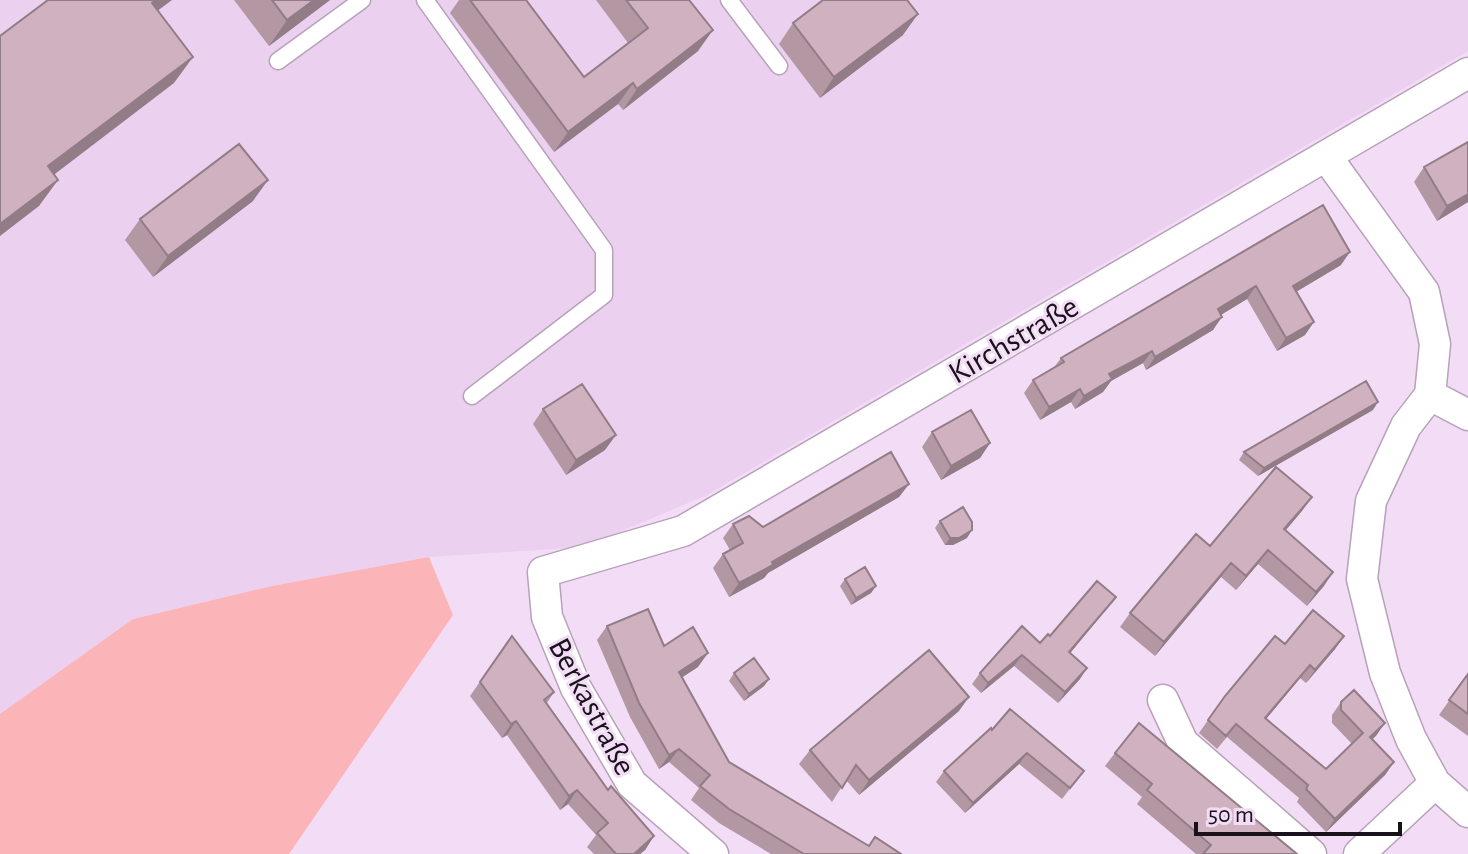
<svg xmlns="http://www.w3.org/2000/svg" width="1468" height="854" font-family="'Alegreya Sans',sans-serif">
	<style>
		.built { fill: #ebd0ef }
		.green { fill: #fbb5b9 }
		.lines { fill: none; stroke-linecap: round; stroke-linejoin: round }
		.service-casing { stroke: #b7a2b9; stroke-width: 19 }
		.minor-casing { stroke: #b7a2b9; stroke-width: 33 }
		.service { stroke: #fff; stroke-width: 16 }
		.minor { stroke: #fff; stroke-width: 30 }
		.wall { fill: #b398a4 }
		.shaded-wall { fill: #927c86 }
		.building { fill: #d0b1bf; stroke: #927c86; stroke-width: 2 }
		.labels { text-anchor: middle; stroke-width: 6; stroke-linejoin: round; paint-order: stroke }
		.street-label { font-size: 32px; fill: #19121a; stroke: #f3ddf6 }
	</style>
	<rect width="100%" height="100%" fill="#f3ddf6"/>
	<!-- built -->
	<path class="built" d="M0 0H1468V51L707 495 584 547 429 557 272 586 133 619 0 714Z"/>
	<!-- green -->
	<path class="green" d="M429 557 453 615 289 854H0V714L133 619 272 586Z"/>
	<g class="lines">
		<defs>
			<path id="service" d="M425 0 604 250V295L472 396
				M729 0 779 66
				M278 61 362 0"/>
			<path id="minor" d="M1326 156 1424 292 1435 344 1430 395 1406 426 1371 501 1362 579 1385 673 1411 739 1435 783 1468 812
				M1430 395 1468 415
				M1163 700 1183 743 1311 854
				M713 854 632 784 576 688 547 617 543 572 683 531 1468 73
				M1359 854 1435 783"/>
		</defs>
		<!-- service casing -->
		<use href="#service" class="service-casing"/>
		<!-- minor casing -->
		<use href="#minor" class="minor-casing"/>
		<!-- service -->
		<use href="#service" class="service"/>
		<!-- minor -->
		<use href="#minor" class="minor"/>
	</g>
	<!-- wall -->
	<path class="wall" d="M234 0H330L269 46Z
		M459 0H526L584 77 628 43 596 0H689L698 51 623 110 618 104 554 152 450 13Z
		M793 23 903 35 820 98 779 44Z
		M1468 142V202L1437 221 1414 182 1424 167Z
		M253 201 153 277 125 240 140 219Z
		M1323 205 1341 265 1296 292 1305 335 1277 351 1247 299 1221 315 1213 330 1146 370 1143 363 1111 381 1103 392 1075 409 1071 402 1040 420 1024 393 1033 380 1055 366 1061 358Z
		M543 409 605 450 566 475 533 424Z
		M1373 410 1258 476 1239 460 1244 452Z
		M932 432 990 443 980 458 941 480 922 447Z
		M909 484 899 497 768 573 764 578 729 597 713 568 723 554 730 550 723 538 733 524 763 527Z
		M1312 497 1285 530 1333 572 1307 606 1258 564 1236 590 1221 577 1155 656 1120 627 1130 613 1210 546Z
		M940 521 967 538 953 545H945L935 528Z
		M845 579 876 586 871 593 851 605 840 586Z
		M1108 607 1070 653 1080 679 1058 703 1014 666 981 693 972 684 980 673 1040 643 1050 636Z
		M607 626 664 646 698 667 682 677 729 762 869 846 901 854H771L719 823 691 800 699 788 669 762 659 769 630 717 597 640Z
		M512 636 554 692 547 703 608 790 654 836 645 850 640 854H594L587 847 596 835 568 804 560 810 507 735 502 738 470 696Z
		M1344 636 1335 649 1306 683 1300 678 1266 719 1326 769 1352 744 1332 723V715L1341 702 1385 723 1372 739 1394 762 1385 775 1326 832 1297 802 1299 798 1227 737 1217 749 1199 733 1225 696Z
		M734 673 769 679 764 686 744 701 729 681Z
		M1468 674V736L1439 715Z
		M959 711 859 795 846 780 832 802 799 764 810 750Z
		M992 730 1084 771 1062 799 1019 764 965 813 936 782 944 771Z
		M1115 753 1297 854H1196L1137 804 1142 797 1105 766Z"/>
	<!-- shaded-wall -->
	<path class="shaded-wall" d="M156 0H172L133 29 152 3Z
		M314 0H330L269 46 287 20Z
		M918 14 903 35 820 98 834 77Z
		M713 30 698 51 623 110 637 89Z
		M193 57 174 83 30 193 48 166Z
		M633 83 618 104 554 152 568 132Z
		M58 180 39 206 0 236V224Z
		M268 180 253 201 153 277 168 256Z
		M1468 194V202L1437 221 1447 206Z
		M1350 252 1341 265 1284 299 1293 286Z
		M1256 286 1247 299 1209 322 1218 309Z
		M1222 317 1213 330 1146 370 1155 357Z
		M1314 322 1305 335 1277 351 1286 338Z
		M1152 351 1143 363 1111 381 1103 392 1075 409 1084 396 1109 374Z
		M1080 389 1071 402 1040 420 1049 407Z
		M1378 402 1373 410 1258 476 1264 468Z
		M616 435 605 450 566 475 576 460Z
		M990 443 980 458 941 480 951 466Z
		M909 484 899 497 768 573 764 578 729 597 739 583 772 562Z
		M1312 497 1302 511 1275 543 1284 529Z
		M972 530 967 538 953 545H945L950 538Z
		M1268 550 1258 564 1236 590 1246 576Z
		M1231 563 1221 577 1155 656 1164 642Z
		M1333 572 1324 586 1307 606 1316 592Z
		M876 586 871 593 851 605 856 598Z
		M1116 597 1108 607 1062 663 1069 652Z
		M1344 636 1335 649 1306 683 1315 670Z
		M708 653 698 667 669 686 679 672Z
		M1022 655 1014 666 981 693 988 683Z
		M1310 665 1300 678 1256 731 1265 718Z
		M1087 668 1080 679 1058 703 1065 692Z
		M769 679 764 686 744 701 749 694Z
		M969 697 959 711 859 795 869 780Z
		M516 721 507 735 502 738 511 724Z
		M1385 723 1376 736 1361 750 1370 737Z
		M679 749 669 762 659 769 669 755Z
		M1027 753 1019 764 965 813 973 803Z
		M1394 762 1385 775 1326 832 1335 819Z
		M577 790 568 804 560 810 569 796Z
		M654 836 645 850 640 854H634Z"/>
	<!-- building -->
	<path class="building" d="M48 0H156L152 3 193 57 48 166 58 180 0 224V36Z
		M272 0H314L287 20Z
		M470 0H526L584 77 648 28 626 0H689L713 30 637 89 633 83 568 132Z
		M823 0H907L918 14 834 77 793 23Z
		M1468 142V194L1447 206 1424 167Z
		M239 144 268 180 168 256 140 219Z
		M1323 205 1350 252 1293 286 1314 322 1286 338 1256 286 1218 309 1222 317 1155 357 1152 351 1109 374 1112 379 1084 396 1080 389 1049 407 1033 380 1064 362 1061 358Z
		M1366 381 1378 402 1264 468 1244 452Z
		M582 384 616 435 576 460 543 409Z
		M971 410 990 443 951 466 932 432Z
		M891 452 909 484 772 562 773 565 739 583 723 554 743 543 733 524 749 516 763 527Z
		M1276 467 1312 497 1284 529 1333 572 1316 592 1268 550 1246 576 1231 563 1164 642 1130 613 1196 534 1210 546Z
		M963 507 972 522V530L959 538H950L940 521Z
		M865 567 876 586 856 598 845 579Z
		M1097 581 1116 597 1069 652 1087 668 1065 692 1022 655 988 683 980 673 1022 626 1040 643 1048 634 1050 636Z
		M648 609 664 646 693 627 708 653 679 672 729 762 869 846 875 837 901 854H804L729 809 700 786 710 775 679 749 669 755 639 703 607 626Z
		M1313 610 1344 636 1315 670 1310 665 1265 718 1326 769 1363 733 1341 710V702L1354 690 1385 723 1370 737 1394 762 1335 819 1306 789 1308 785 1236 724 1226 736 1208 720 1225 696 1275 636 1285 644Z
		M512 636 554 692 544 700 579 749 608 790 611 786 654 836 634 854H616L597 833 608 823 577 790 569 796 516 721 511 724 480 682Z
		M929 650 969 697 869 780 856 765 842 788 810 750Z
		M754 658 769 679 749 694 734 673Z
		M1468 674V714L1449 700Z
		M1010 709 1084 771 1070 788 1027 753 973 803 944 771 991 728 992 730Z
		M1139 723 1297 854H1203L1211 845 1147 790 1152 784 1115 753Z"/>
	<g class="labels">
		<!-- street labels -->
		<g class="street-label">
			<text transform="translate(1013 339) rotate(-30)" y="11">Kirchstraße</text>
			<text transform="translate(593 706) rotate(62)" y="11">Berkastraße</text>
		</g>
	</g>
	<!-- scale -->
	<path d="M1196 822v12h204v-12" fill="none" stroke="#19121a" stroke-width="4"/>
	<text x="1208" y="822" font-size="24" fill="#19121a" stroke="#f3ddf6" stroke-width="6" paint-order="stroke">50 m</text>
</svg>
